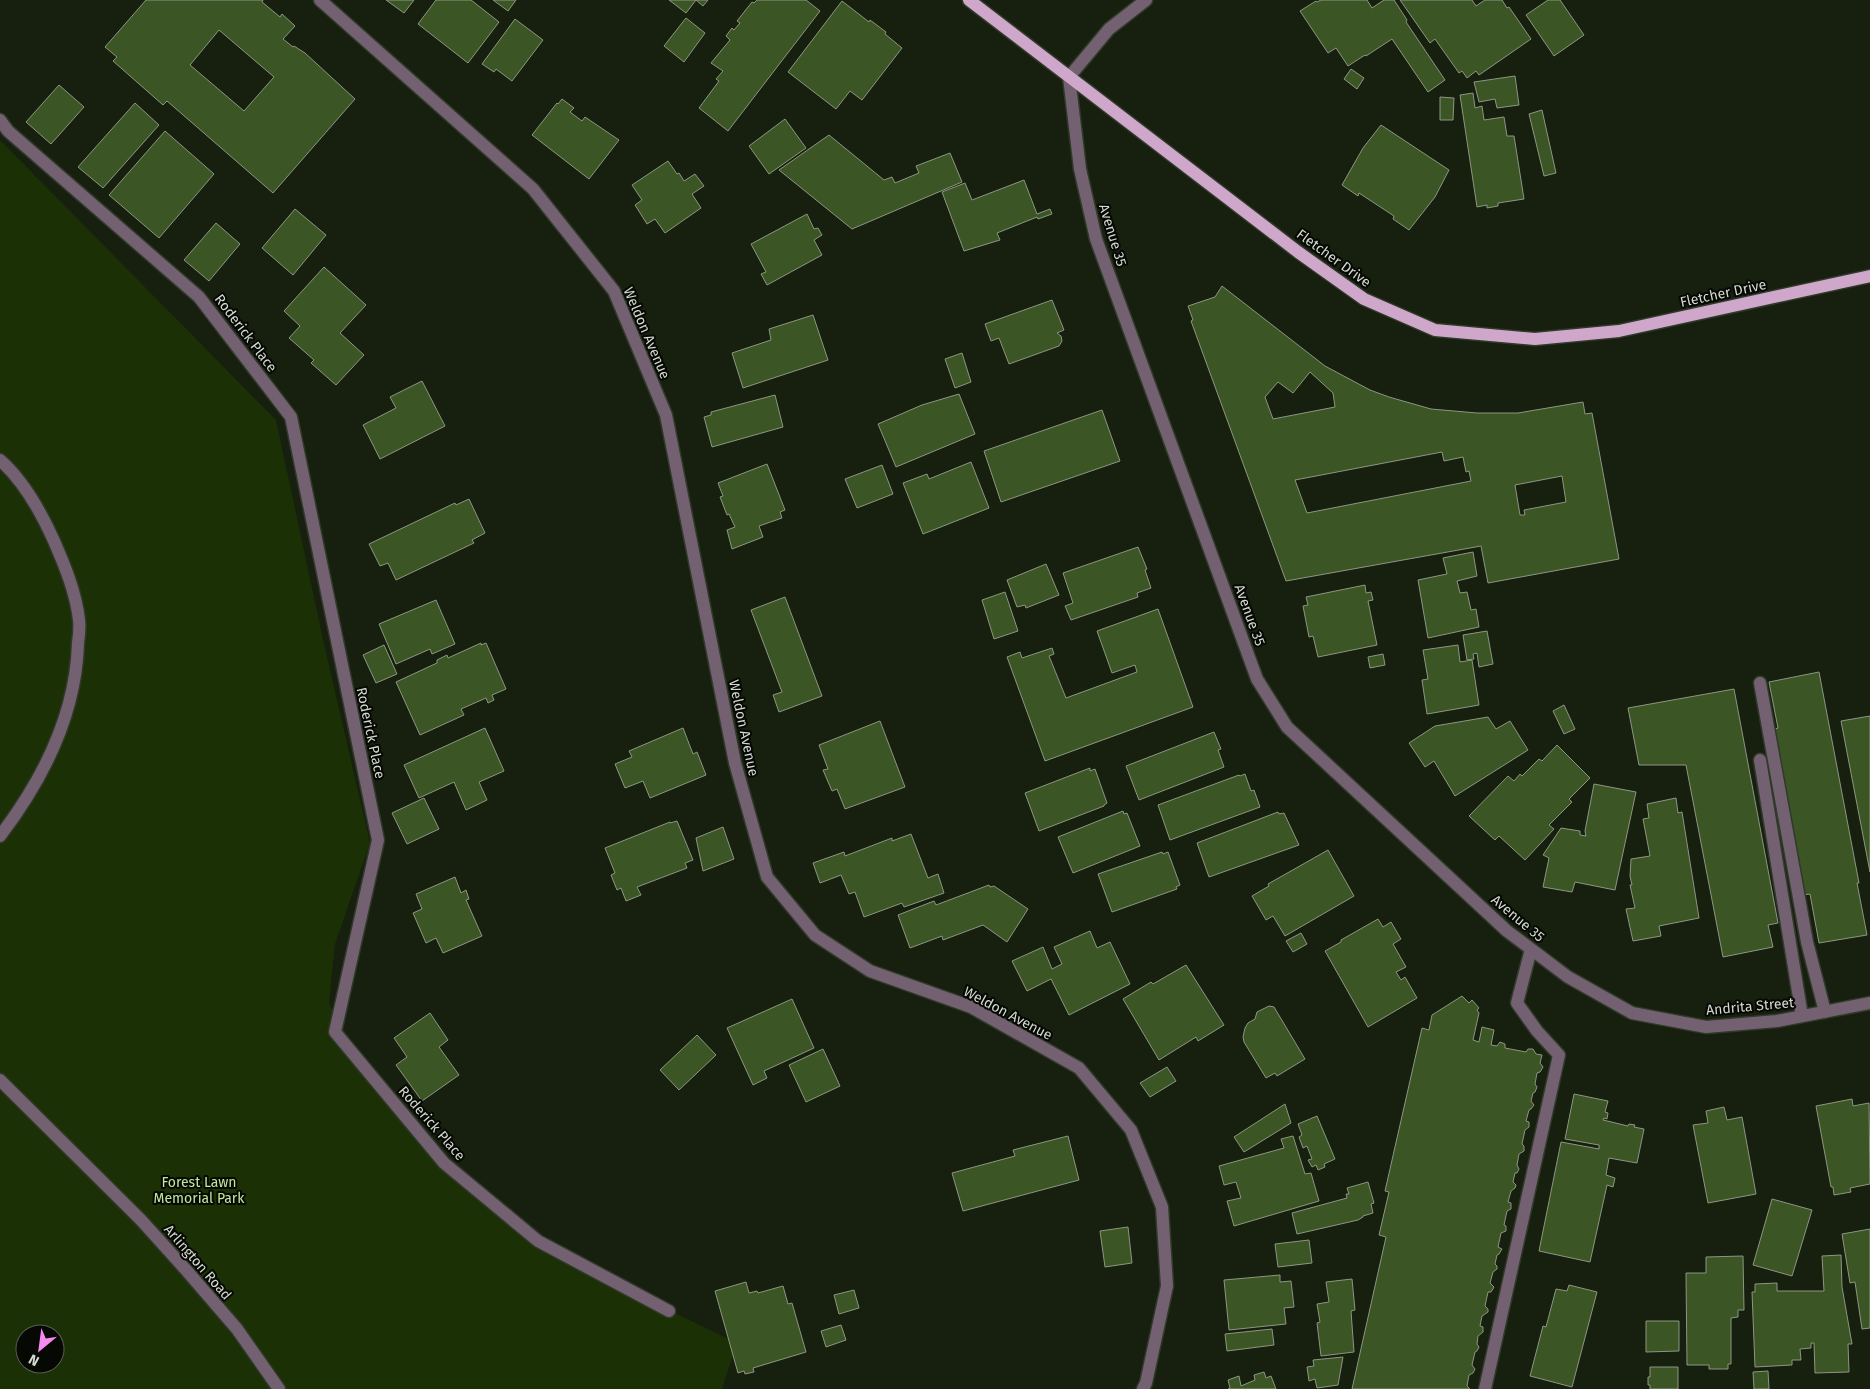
<svg xmlns="http://www.w3.org/2000/svg" width="1870" height="1389" font-family="'Fira Sans',sans-serif">
	<style>
		.green { fill: #1b3004; fill-rule: evenodd }
		.building { fill: #3c5525; stroke: #8c9783; fill-rule: evenodd }
		.lines { fill: none; stroke-linecap: round; stroke-linejoin: round }
		.minor-casing { stroke: #31392a; stroke-width: 15 }
		.major-casing { stroke: #31392a; stroke-width: 15 }
		.minor { stroke: #736172; stroke-width: 12 }
		.major { stroke: #cea7cb; stroke-width: 12 }
		.labels { text-anchor: middle; stroke-width: 4; stroke-linejoin: round; paint-order: stroke }
		.street-label { font-size: 14px; fill: #d4dad0; stroke: #050803 }
		.park-label { font-size: 14px; fill: #c0e99d; stroke: #050803 }
	</style>
	<rect width="100%" height="100%" fill="#171f0f"/>
	<!-- green -->
	<path class="green" d="M0 140 276 420 324 644 370 843 335 944 329 1003 370 1086 432 1156 583 1269 737 1343 722 1389H0ZM25 1334H55V1364H25Z"/>
	<!-- building -->
	<path class="building" d="M146 0H263L262 2 280 17 282 14 295 26 283 39 293 47 294 46 305 53 355 99 273 193 167 101 163 105 113 61 117 57 105 47ZM219 30 274 77 244 111 190 65Z
		M386 0H414L404 13Z
		M436 0H471L499 22 468 63 418 24Z
		M493 0H516L508 11Z
		M669 0H696L686 13Z
		M696 0H708L703 6Z
		M757 0H806L820 11 728 131 699 108 719 81 716 79 723 71 711 63 730 40 726 36 732 28 734 30 740 23 737 21 752 2 754 3Z
		M1321 0H1367L1372 8 1384 0H1394L1407 20 1406 22 1445 80 1428 92 1392 39 1366 56 1365 55 1348 66 1336 48 1328 53 1300 11 1316 1 1317 2Z
		M1400 0H1472L1476 6 1485 0H1502L1507 8 1509 7 1531 39 1479 75 1476 71 1467 78 1462 71 1459 73 1435 39 1430 43Z
		M1548 0H1560L1584 35 1554 56 1526 15Z
		M842 1 869 22 870 20 886 32 885 34 902 48 862 100 850 91 836 109 788 72Z
		M686 18 705 33 684 62 664 46Z
		M515 19 543 40 512 81 496 69 494 72 482 64Z
		M1351 69 1364 78 1357 89 1344 79Z
		M1515 76 1519 105 1497 108 1495 99 1479 102 1474 82Z
		M59 85 84 107 51 144 26 122Z
		M1473 93 1475 108 1482 106 1484 120 1504 117 1507 136H1514L1524 199 1498 203V206L1487 208V205L1477 207 1460 95Z
		M1440 97 1454 98 1453 120H1440Z
		M562 99 574 108 570 112 582 121 585 117 619 140 589 179 532 135 557 103 558 104Z
		M135 103 159 125 103 188 78 167Z
		M1542 110 1556 173 1544 176 1529 114Z
		M785 119 806 148 769 174 749 146Z
		M1381 125 1449 170 1435 197 1409 230 1393 219 1394 216 1359 193 1358 196 1342 185 1363 148Z
		M165 131 214 174 159 238 109 195Z
		M829 135 884 180 892 177 895 183 919 173 916 166 950 153 962 182 852 229 779 170Z
		M668 161 677 174 679 173 684 181 695 174 704 186 692 194 701 208 665 233 655 219 647 224 635 205 642 200 632 185Z
		M1024 180 1037 214 1050 209 1052 214 1038 219 1037 217 997 233 1000 240 964 251 942 192 965 183 972 200Z
		M295 209 326 235 293 275 262 248Z
		M807 214 814 229 818 228 822 235 814 240 822 255 767 285 761 274 766 272 751 244Z
		M216 223 240 244 209 281 184 260Z
		M324 267 366 305 340 333 364 355 336 385 311 363 314 360 289 338 300 326 284 311Z
		M1222 286 1325 366 1370 390 1389 397 1431 409 1477 413H1518L1583 402 1585 414 1592 413 1619 559 1488 583 1481 546 1286 581 1191 321 1193 320 1188 306 1215 297ZM1310 372 1333 393 1335 407 1273 419 1265 397 1278 382 1293 393ZM1442 452 1444 461 1463 457 1466 472 1469 471 1471 481 1307 513 1295 480ZM1562 476 1566 502 1524 510 1525 515H1520L1515 485Z
		M1052 300 1064 330 1057 333 1061 336 1062 341 1059 346 1009 364 999 338 991 341 985 324Z
		M813 315 828 360 743 388 732 353 771 340 769 329Z
		M962 353 971 382 955 388 945 359Z
		M422 381 445 426 380 459 363 425 396 408 390 397Z
		M959 394 975 434 896 467 878 424 922 405Z
		M775 395 783 427 712 447 704 417 711 415V412Z
		M1102 410 1120 461 1001 502 984 451Z
		M971 462 989 508 923 534 903 483 927 474 929 479Z
		M767 464 785 510 780 512 782 518 759 526 763 537 732 549 727 530 735 527 729 514 727 515 720 497 723 496 718 483Z
		M882 465 893 494 857 508 845 479Z
		M469 499 485 533 472 540 474 543 396 580 388 563 380 566 369 544 455 503 456 505Z
		M1138 547 1147 569 1145 570 1151 588 1137 593 1138 597 1071 620 1065 606 1073 603 1063 573Z
		M1473 552 1477 576 1457 581 1460 593 1467 592 1471 610 1476 609 1479 627 1428 638 1418 580 1447 574 1443 558Z
		M1046 564 1059 595 1026 608 1025 605 1017 607 1007 580Z
		M1365 585 1366 593 1371 592 1373 600 1368 601 1377 645 1318 657 1313 636 1309 637 1303 606 1308 605 1306 597Z
		M1005 592 1018 631 994 639 982 600Z
		M785 597 822 696 779 712 773 695 782 692 751 610Z
		M436 600 455 644 432 654 430 649 396 664 379 624Z
		M1158 609 1193 707 1045 761 1007 657 1020 652 1022 658 1052 648 1054 654 1049 656 1066 698 1137 672 1135 665 1112 673 1097 631Z
		M1487 631 1493 664 1479 667 1477 653 1473 654 1474 659 1467 660 1463 635Z
		M481 643V645L486 643 506 689 492 695 494 700 488 703 486 698 461 709 464 715 420 735 396 682 437 663V660L447 655 448 658Z
		M384 645 397 674 376 683 363 655Z
		M1458 645 1460 662 1472 660 1479 705 1427 714 1422 680 1428 679 1423 650Z
		M1383 654 1385 665 1370 668 1368 657Z
		M1819 672 1859 883H1857L1867 935 1819 943 1810 894 1803 895 1772 730 1778 728 1769 682Z
		M1734 689 1778 923 1768 925 1773 947 1723 957 1686 765H1639L1628 708Z
		M1564 705 1575 729 1564 734 1553 711Z
		M1870 716V872L1841 721Z
		M1488 717 1496 729 1510 721 1528 750 1455 796 1434 761 1425 767 1409 743 1435 726Z
		M880 721 905 787 845 809 837 789 832 791 823 770 828 769 819 745Z
		M485 728 504 771 479 782 487 800 466 810 454 782 419 798 404 765Z
		M683 728 693 754 697 752 706 775 650 798 643 781 625 788 615 764 632 757 629 751Z
		M1214 732 1221 749 1218 750 1224 767 1139 800 1126 766Z
		M1557 745 1590 778 1569 799 1572 802 1549 825 1554 829 1525 860 1499 836 1495 840 1469 816 1508 776 1514 781 1520 774 1522 776 1539 759 1542 761Z
		M1090 768V771L1095 769 1107 803 1104 805V806L1039 831 1025 793Z
		M1245 774 1251 791 1254 790 1260 807 1170 840 1158 805 1239 775 1240 776Z
		M1594 784 1636 792 1615 890 1575 882 1572 892 1543 887 1549 858 1543 855 1561 828 1580 831V835L1586 836 1585 831Z
		M424 798 439 829 407 844 392 813Z
		M1676 798 1678 813 1682 812 1699 918 1659 926 1661 936 1633 941 1626 909 1635 908 1630 885H1632L1630 876 1631 859 1650 856 1643 819 1649 818 1647 804Z
		M1123 811 1124 814 1127 813 1140 846 1073 873 1058 837Z
		M1278 812 1279 814 1284 813 1299 845 1209 877 1197 843Z
		M677 821 693 860 685 863 687 868 637 887 641 895 626 901 621 888 617 890 611 875 615 873 605 848 670 822V823Z
		M723 827 734 859 703 871 696 838Z
		M911 834 928 878 938 874 944 893 904 907 902 903 864 917 855 892 849 894 841 875 820 883 813 863 844 852 845 856 892 838V841Z
		M1328 850 1354 896 1285 936 1273 916 1266 920 1252 896 1269 886 1268 884Z
		M1162 852 1163 854 1168 852 1180 885 1176 887 1177 889 1112 912 1098 874Z
		M455 877 461 893 466 890 469 899 466 900 482 936 443 953 436 938 426 943 413 913 422 909 416 894Z
		M989 885 990 887 994 886 1028 909 1007 942 983 925 943 940 942 936 910 948 898 915 934 901 936 905Z
		M1378 919 1383 927 1391 922 1401 939 1393 944 1406 967 1396 972 1401 980 1405 977 1417 998 1368 1027 1325 951 1341 942V940Z
		M1090 931 1097 948 1110 942 1130 984 1069 1015 1051 979 1027 991 1012 961 1043 947 1052 969 1062 964 1054 947Z
		M1301 933 1307 944 1293 952 1286 941Z
		M1186 965 1224 1025 1198 1041 1196 1037 1159 1060 1123 999 1151 982 1153 984Z
		M1462 996 1469 1003 1472 1000 1479 1008 1477 1010 1479 1013 1473 1040 1479 1042 1482 1027 1494 1030 1491 1045 1497 1046 1500 1042 1505 1044V1048L1526 1052 1528 1049H1533L1536 1054 1542 1055 1540 1063 1543 1067 1540 1072 1537 1073 1535 1084 1537 1087 1535 1092 1533 1093 1531 1101 1534 1105 1531 1109 1529 1110 1526 1121 1529 1122V1127L1525 1130 1522 1144 1524 1146V1151L1519 1154 1517 1165 1519 1169 1517 1173H1515L1513 1182 1516 1185 1515 1188 1511 1191 1508 1202 1511 1203V1209L1507 1211 1504 1225 1506 1226V1231L1501 1233 1498 1247 1502 1249 1499 1254 1497 1255 1495 1264 1497 1266V1269L1493 1272 1490 1283 1494 1287 1491 1292H1488L1485 1306 1488 1309V1312L1482 1316 1480 1326 1483 1327V1332L1478 1336 1477 1344 1479 1347 1477 1351 1475 1352 1472 1365 1475 1369 1473 1373 1469 1375 1467 1386 1470 1389H1352L1386 1237 1379 1235 1389 1192 1385 1191 1422 1028 1429 1030 1432 1015Z
		M792 999 814 1048 764 1071 767 1078 753 1085 727 1028Z
		M1269 1006 1274 1007 1305 1059 1277 1076 1275 1073 1266 1078 1244 1042 1243 1037 1245 1028 1248 1023 1255 1019 1257 1012Z
		M430 1013 448 1040 439 1047 459 1075 422 1101 396 1065 407 1057 394 1038Z
		M697 1035 716 1055 679 1090 660 1070Z
		M823 1049 840 1086 806 1102 789 1065Z
		M1167 1067 1176 1081 1150 1097 1140 1083Z
		M1574 1094 1608 1101 1605 1112 1608 1113 1607 1119 1604 1118 1603 1120 1628 1126 1629 1124 1635 1125 1634 1127 1644 1129 1637 1163 1609 1158 1606 1175 1615 1178 1613 1187 1607 1185 1590 1262 1539 1251 1561 1142 1599 1149V1145L1565 1139Z
		M1852 1099 1853 1106 1869 1103 1870 1184 1850 1188 1851 1192 1834 1195 1833 1187H1831L1816 1106Z
		M1285 1104 1291 1123 1244 1152 1234 1137Z
		M1724 1107 1727 1120 1742 1117 1756 1194 1708 1203 1693 1125 1708 1123 1706 1111Z
		M1317 1116 1335 1159 1324 1164 1325 1167 1318 1170 1316 1165 1312 1167 1308 1160 1312 1159 1307 1146 1303 1148 1299 1137 1302 1135 1298 1124Z
		M1068 1136 1079 1180 963 1211 952 1173 1015 1156 1013 1150Z
		M1293 1136 1305 1174 1311 1173 1319 1201 1234 1226 1227 1201 1241 1198 1236 1182 1224 1185 1219 1166 1284 1148 1281 1139Z
		M1368 1182 1374 1203 1371 1204 1373 1213 1363 1216V1217L1358 1220 1297 1234 1292 1213 1347 1198 1346 1194H1349L1347 1188Z
		M1772 1199 1812 1210 1792 1276 1753 1265Z
		M1128 1227 1132 1263 1105 1267 1100 1231Z
		M1870 1229V1328L1862 1329 1855 1282 1850 1283 1842 1234Z
		M1309 1240 1312 1263 1278 1267 1275 1244Z
		M1841 1255 1842 1287 1852 1344H1848L1849 1372 1815 1373 1814 1343H1811V1348L1800 1349 1801 1360H1792V1365L1755 1367 1752 1292H1755V1284L1777 1283V1291H1824L1822 1256Z
		M1743 1256 1744 1310H1738V1317L1731 1318V1364H1728V1369H1709V1365H1687L1686 1273H1706V1257Z
		M1280 1275V1282L1291 1281 1294 1307 1284 1308 1286 1324 1229 1330 1224 1280Z
		M1352 1279 1355 1310 1351 1311 1354 1352 1321 1356 1317 1323 1320 1322 1317 1304 1329 1302 1326 1282Z
		M746 1282 749 1293 757 1291 758 1293 783 1286 788 1304 792 1303 806 1352 753 1368 754 1372 745 1374 744 1371 738 1373 715 1291Z
		M1569 1285 1597 1292 1572 1387 1530 1376 1543 1326 1546 1327 1556 1289 1567 1291Z
		M854 1290 859 1308 839 1314 834 1295Z
		M1646 1321H1679V1351L1646 1352Z
		M841 1325 846 1340 826 1347 821 1331Z
		M1272 1329 1274 1345 1227 1351 1225 1334Z
		M1343 1357 1338 1385 1317 1388 1315 1379 1309 1381 1307 1367 1314 1366 1313 1360Z
		M1650 1367H1678V1389H1650V1385H1648V1377H1650Z
		M1768 1371 1769 1389H1754L1753 1372Z
		M1264 1372 1266 1378 1271 1376 1276 1389H1228L1230 1388 1228 1380 1239 1376 1241 1386 1255 1380 1254 1375Z"/>
	<g class="lines">
		<defs>
			<path id="minor" d="M320 0 533 189 614 291 666 415 735 763 767 877 815 935 870 971 971 1007 1079 1068 1131 1130 1162 1207 1167 1286 1146 1383 1143 1389
				M1146 0 1109 29 1069 77 1080 169 1096 239 1257 679 1287 727 1507 931 1568 977 1632 1013 1706 1027 1777 1021 1870 1003
				M0 120 8 131 199 297 291 417 378 840 335 1032 444 1163 538 1241 669 1311
				M0 460C24 481 41 512 54 541 65 566 76 593 79 620 80 628 79 636 78 643 76 714 42 781 0 836
				M1760 683 1807 942 1825 1012
				M1760 760 1802 1016
				M0 1080 141 1220 187 1271 237 1329 279 1389
				M1485 1389 1559 1055 1537 1031 1517 1003 1531 949"/>
			<path id="major" d="M969 0 1298 252 1364 299 1435 330 1535 339 1619 331 1870 276"/>
		</defs>
		<!-- minor casing -->
		<use href="#minor" class="minor-casing"/>
		<!-- major casing -->
		<use href="#major" class="major-casing"/>
		<!-- minor -->
		<use href="#minor" class="minor"/>
		<!-- major -->
		<use href="#major" class="major"/>
	</g>
	<g class="labels">
		<!-- street labels -->
		<g class="street-label">
			<text transform="translate(1113 235) rotate(73)" y="5">Avenue 35</text>
			<text transform="translate(1334 258) rotate(36)" y="5">Fletcher Drive</text>
			<text transform="translate(1723 293) rotate(-12)" y="5">Fletcher Drive</text>
			<text transform="translate(246 333) rotate(53)" y="5">Roderick Place</text>
			<text transform="translate(647 333) rotate(67)" y="5">Weldon Avenue</text>
			<text transform="translate(1250 615) rotate(70)" y="5">Avenue 35</text>
			<text transform="translate(744 728) rotate(78)" y="5">Weldon Avenue</text>
			<text transform="translate(371 733) rotate(78)" y="5">Roderick Place</text>
			<text transform="translate(1518 918) rotate(40)" y="5">Avenue 35</text>
			<text transform="translate(1750 1006) rotate(-5)" y="5">Andrita Street</text>
			<text transform="translate(1008 1013) rotate(28)" y="5">Weldon Avenue</text>
			<text transform="translate(432 1123) rotate(49)" y="5">Roderick Place</text>
			<text transform="translate(198 1262) rotate(49)" y="5">Arlington Road</text>
		</g>
		<!-- park labels -->
		<g class="park-label">
			<text x="199" y="1187">Forest Lawn<tspan x="199" dy="16">Memorial Park</tspan></text>
		</g>
	</g>
	<!-- north arrow -->
	<g transform="translate(40 1349) rotate(209)"><circle r="24" fill="#050803" stroke="#585c55"/>
	<path d="M0-4L9 19L0 12L-9 19Z" fill="#f489f0"/>
	<text y="-8" font-size="14" font-weight="bold" text-anchor="middle" fill="#d4dad0">N</text>
	</g>
</svg>
